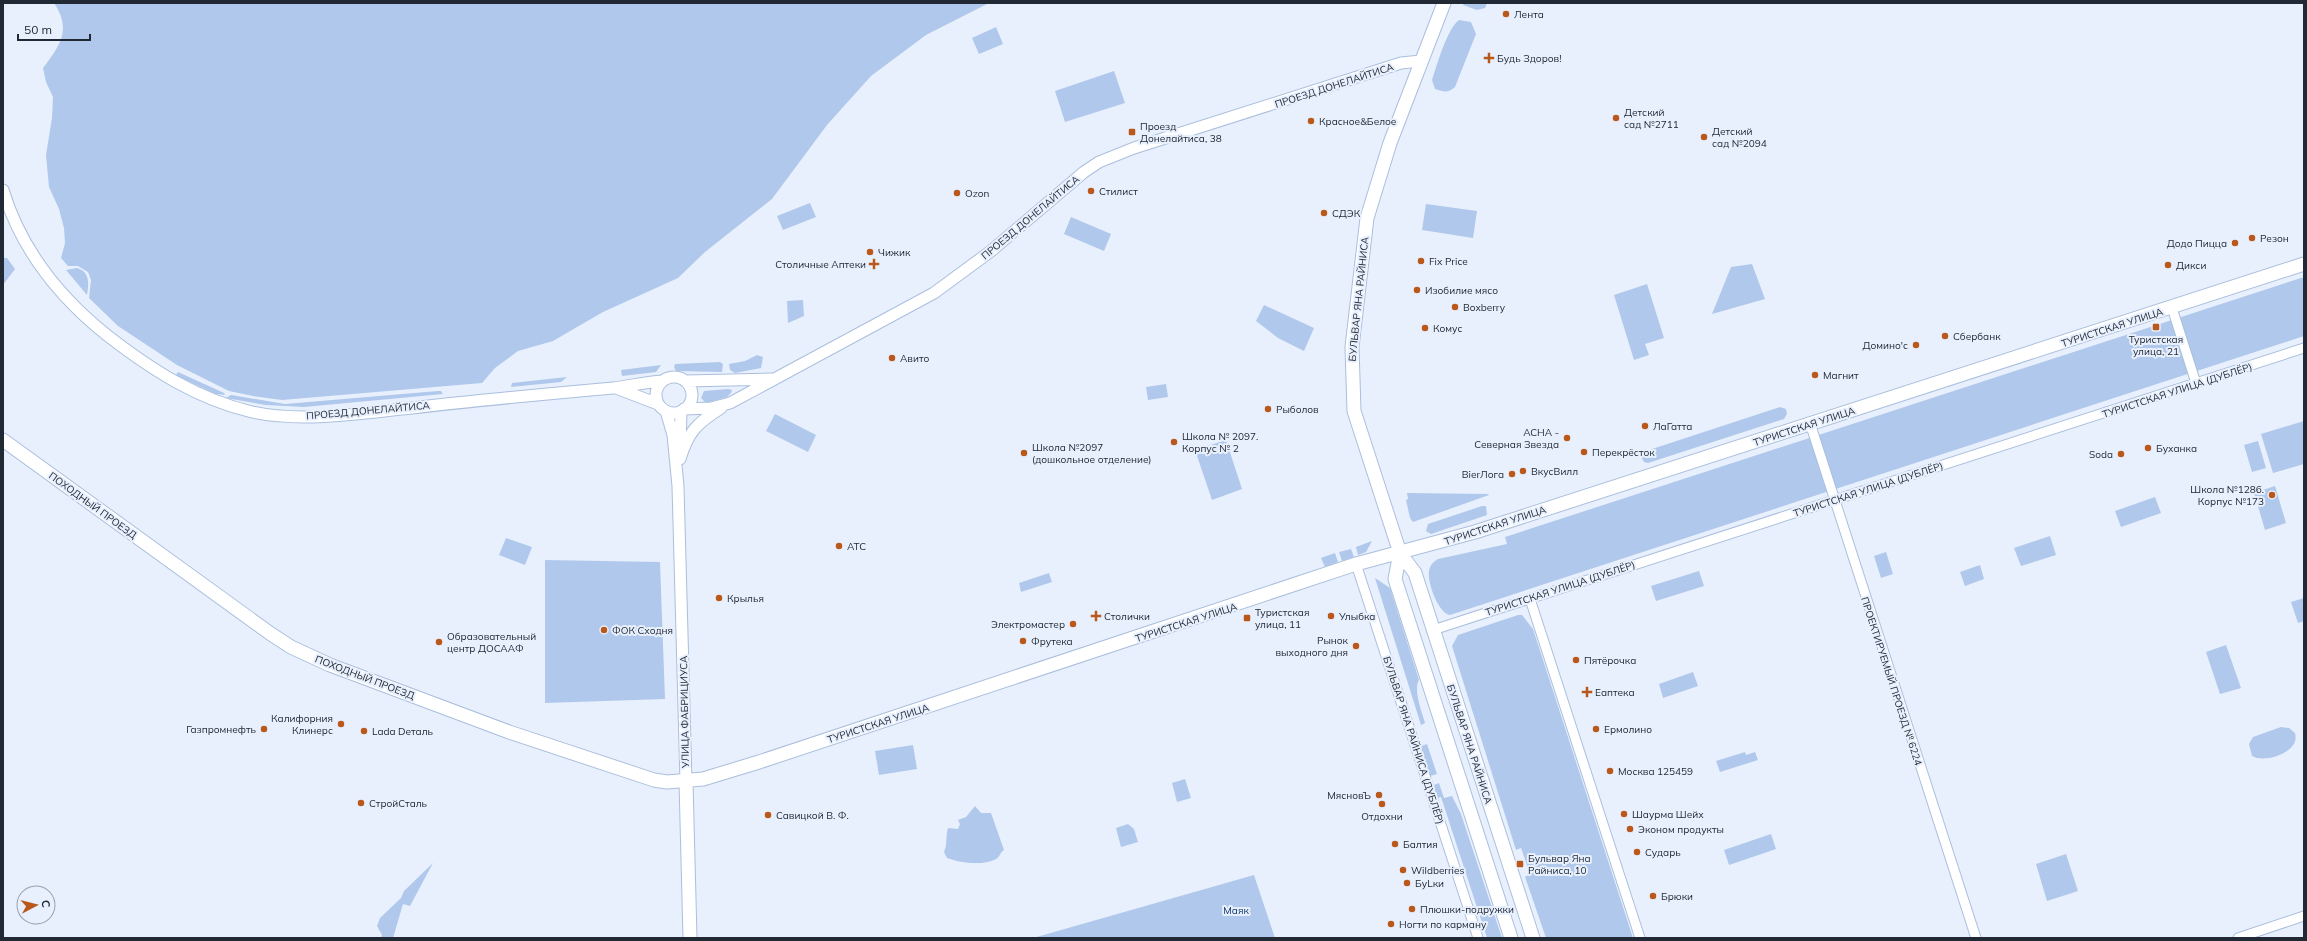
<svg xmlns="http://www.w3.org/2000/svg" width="2307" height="941" font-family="Mulish,sans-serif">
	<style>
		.green { fill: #b0c8eb }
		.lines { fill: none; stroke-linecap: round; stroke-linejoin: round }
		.minor-casing { stroke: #aabfdd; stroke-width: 11 }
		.tertiary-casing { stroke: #aabfdd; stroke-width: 13 }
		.secondary-casing { stroke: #aabfdd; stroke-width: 15 }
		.minor { stroke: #fff; stroke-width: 9 }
		.tertiary { stroke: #fff; stroke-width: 11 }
		.secondary { stroke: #fff; stroke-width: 13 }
		.poi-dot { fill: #b9581a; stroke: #e8f0fd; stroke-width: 1.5 }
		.labels { text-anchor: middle; stroke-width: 4; stroke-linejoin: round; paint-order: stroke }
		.poi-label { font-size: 10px; fill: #212935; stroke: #e8f0fd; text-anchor: start }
		.street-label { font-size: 10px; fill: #212935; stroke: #e8f0fd }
		.park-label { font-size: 10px; fill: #0e3468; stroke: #e8f0fd }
	</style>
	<rect width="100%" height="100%" fill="#e8f0fd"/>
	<!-- green -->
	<path class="green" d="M54 3H989L926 35 871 76 827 125 772 199 705 252 678 278 603 312 553 341 518 351 495 368 482 383 282 400 253 396 229 391 177 365 118 326 89 298 91 280 88 272 78 266H68L61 258 65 243 64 228 59 209 49 187 46 155 52 118 53 97 46 82 43 68C60 45 72 30 54 3Z
		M1464 3H1487L1485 8 1477 10 1463 5Z
		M1459 20 1471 22 1476 34 1455 87C1448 93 1444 92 1435 89L1432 80C1437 65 1447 29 1459 20Z
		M996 27 1003 44 979 54 972 38Z
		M1114 71 1125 103 1065 122 1055 91Z
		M810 203 816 217 783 230 777 216Z
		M1426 204 1477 211 1473 238 1422 230Z
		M1071 217 1111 234 1104 251 1064 234Z
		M3 258H7L15 269 3 285Z
		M1752 264 1765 299 1712 314 1731 267Z
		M77 268C90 272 89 283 87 295L66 270Z
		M2304 277V336L1450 615C1438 613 1427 582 1429 571 1430 565 1433 562 1438 559L1507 544 1505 537Z
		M1647 284 1664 338 1645 344 1649 355 1634 360 1614 295Z
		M803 300 804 316 788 323 787 301Z
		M1264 305 1314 328 1304 351 1278 338 1256 321Z
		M757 355 763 357 761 368 735 373 730 370 729 364 745 361Z
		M720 362 723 364 722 372 676 371 674 367 675 364Z
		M661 365 656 372 622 376 621 370Z
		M178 372 224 393 225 395 216 394 179 377 176 375Z
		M567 377 561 382 511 387 512 383Z
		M1166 384 1168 397 1148 400 1146 387Z
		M728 389 732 390 731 393 727 397 706 403 701 398 704 391Z
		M438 391H441L443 394 304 407 266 405 226 398 231 395 285 404Z
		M1780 407 1786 409 1787 414 1784 419 1648 463 1644 462 1641 457 1643 452Z
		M775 414 816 435 808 452 766 431Z
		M2304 421V464L2273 473 2261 434Z
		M1226 440 1242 489 1212 500 1195 450Z
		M2258 441 2266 468 2252 472 2244 445Z
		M2275 486 2286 523 2265 530 2254 493Z
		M1407 493 1488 494 1489 495 1413 522 1410 518 1406 500 1408 499Z
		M2155 497 2161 513 2121 527 2115 511Z
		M1482 506H1486L1487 515 1431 534 1426 531 1428 524Z
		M2050 536 2056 555 2021 566 2014 548Z
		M506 538 532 547 525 565 499 555Z
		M1372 541 1366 552 1358 555 1356 547Z
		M1351 549 1354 557 1342 561 1339 552Z
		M1886 552 1893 574 1881 578 1874 556Z
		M1335 553 1338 562 1325 567 1321 558Z
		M545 560 660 562 665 699 545 703Z
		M1980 565 1984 579 1965 586 1960 572Z
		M1699 571 1704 586 1656 601 1651 586Z
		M1049 573 1052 582 1021 592 1019 583Z
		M1375 578 1390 588 1419 680C1413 690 1422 712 1425 723L1421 725Z
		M2304 598V621L2298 623 2291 602Z
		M1518 615H1522L1533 629 1633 938H1546L1525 877 1528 875 1527 865 1521 848 1516 850 1452 646 1458 635Z
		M2226 645 2241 688 2220 694 2206 652Z
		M1693 672 1698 686 1663 698 1659 684Z
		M2281 727 2289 728 2295 733C2301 752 2265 764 2252 756L2249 744 2253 737Z
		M1427 744 1437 774 1430 776 1421 746Z
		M913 745 917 769 879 775 875 751Z
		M1745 752 1746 755 1755 752 1758 760 1720 772 1716 761Z
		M1185 779 1191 798 1177 802 1172 783Z
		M1439 783 1444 798 1452 796 1461 814 1502 938H1487L1441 797 1438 798 1434 785Z
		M975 806 981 813H991L1004 850C1000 852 1000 857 996 859 982 866 961 863 947 858L944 852C948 843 945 838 948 828L958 829 960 824 958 820 966 817Z
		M1128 824 1134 829 1138 842 1121 847 1116 828Z
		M1771 834 1776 849 1729 865 1724 850Z
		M2066 854 2078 891 2047 901 2036 864Z
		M433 863 410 906 403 904 393 938H381L382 935 377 926 380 918 401 898 404 891Z
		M1254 875 1275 938H1033L1233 881Z"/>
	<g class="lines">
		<defs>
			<path id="minor" d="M2172 308 2196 383
				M1810 423 1976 938
				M1356 564 1478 938
				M1530 599 1640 938
				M1433 630 2304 348
				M2238 938 2304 916"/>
			<path id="tertiary" d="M3 190C21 249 60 298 108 336 152 370 197 399 252 412 302 423 362 413 412 408 479 400 546 394 613 388 630 386 646 382 662 381
				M656 395a18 18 0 1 1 36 0a18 18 0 1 1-36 0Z
				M686 381 771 379
				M616 388 658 404
				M684 409 711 408 730 403 934 293 991 251 1084 172 1099 162 1134 148 1401 63 1421 61
				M666 411 673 435 678 486 686 782
				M680 447 681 411
				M680 459C688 432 697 423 721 408"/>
			<path id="secondary" d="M1444 3 1390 143 1367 218 1352 347 1354 411 1400 553 1415 573 1533 938
				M3 440 271 634 291 647 330 665 509 732 654 780 667 782 703 779 759 762 1356 564 1475 532 2304 264
				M1400 553 1395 579 1511 938
				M686 782 690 938"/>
		</defs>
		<!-- minor casing -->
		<use href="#minor" class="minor-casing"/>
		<!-- tertiary casing -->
		<use href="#tertiary" class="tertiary-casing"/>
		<!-- secondary casing -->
		<use href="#secondary" class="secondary-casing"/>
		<!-- minor -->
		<use href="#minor" class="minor"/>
		<!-- tertiary -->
		<use href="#tertiary" class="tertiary"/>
		<!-- secondary -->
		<use href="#secondary" class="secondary"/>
	</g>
	<!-- markers -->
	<g class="poi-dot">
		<circle cx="1506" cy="14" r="4"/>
		<path d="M1487 52h4v4h4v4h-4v4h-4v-4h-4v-4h4z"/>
		<circle cx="1616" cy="118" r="4"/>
		<circle cx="1311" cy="121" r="4"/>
		<rect x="1128" y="128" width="8" height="8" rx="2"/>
		<circle cx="1704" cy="137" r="4"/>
		<circle cx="1091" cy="191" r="4"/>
		<circle cx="957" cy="193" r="4"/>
		<circle cx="1324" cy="213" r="4"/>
		<circle cx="2252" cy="238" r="4"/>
		<circle cx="2235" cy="243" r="4"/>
		<circle cx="870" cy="252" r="4"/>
		<circle cx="1421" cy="261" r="4"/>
		<path d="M872 258h4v4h4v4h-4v4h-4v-4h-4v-4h4z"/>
		<circle cx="2168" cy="265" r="4"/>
		<circle cx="1417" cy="290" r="4"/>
		<circle cx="1455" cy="307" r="4"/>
		<rect x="2152" y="323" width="8" height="8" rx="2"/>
		<circle cx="1425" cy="328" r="4"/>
		<circle cx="1945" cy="336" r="4"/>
		<circle cx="1916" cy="345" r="4"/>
		<circle cx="892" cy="358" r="4"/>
		<circle cx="1815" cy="375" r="4"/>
		<circle cx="1268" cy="409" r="4"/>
		<circle cx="1645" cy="426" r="4"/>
		<circle cx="1567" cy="438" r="4"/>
		<circle cx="1174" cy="442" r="4"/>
		<circle cx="2148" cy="448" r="4"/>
		<circle cx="1584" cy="452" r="4"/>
		<circle cx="1024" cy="453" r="4"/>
		<circle cx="2121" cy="454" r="4"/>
		<circle cx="1523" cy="471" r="4"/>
		<circle cx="1512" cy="474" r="4"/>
		<circle cx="2272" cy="495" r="4"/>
		<circle cx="839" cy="546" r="4"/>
		<circle cx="719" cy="598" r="4"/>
		<path d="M1094 610h4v4h4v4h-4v4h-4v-4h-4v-4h4z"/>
		<circle cx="1331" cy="616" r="4"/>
		<rect x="1243" y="614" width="8" height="8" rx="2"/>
		<circle cx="1073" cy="624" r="4"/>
		<circle cx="604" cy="630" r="4"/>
		<circle cx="1023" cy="641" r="4"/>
		<circle cx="439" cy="642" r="4"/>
		<circle cx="1356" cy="646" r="4"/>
		<circle cx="1576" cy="660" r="4"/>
		<path d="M1585 686h4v4h4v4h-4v4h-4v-4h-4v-4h4z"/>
		<circle cx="341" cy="724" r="4"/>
		<circle cx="264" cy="729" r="4"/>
		<circle cx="1596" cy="729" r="4"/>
		<circle cx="364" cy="731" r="4"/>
		<circle cx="1610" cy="771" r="4"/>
		<circle cx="1379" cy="795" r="4"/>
		<circle cx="361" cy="803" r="4"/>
		<circle cx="1382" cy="804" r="4"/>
		<circle cx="1624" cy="814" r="4"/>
		<circle cx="768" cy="815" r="4"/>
		<circle cx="1630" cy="829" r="4"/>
		<circle cx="1395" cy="844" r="4"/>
		<circle cx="1637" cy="852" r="4"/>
		<rect x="1516" y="860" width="8" height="8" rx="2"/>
		<circle cx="1403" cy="870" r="4"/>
		<circle cx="1407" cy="883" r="4"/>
		<circle cx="1653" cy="896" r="4"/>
		<circle cx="1412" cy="909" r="4"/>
		<circle cx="1391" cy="924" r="4"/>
	</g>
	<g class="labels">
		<!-- poi labels -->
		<g class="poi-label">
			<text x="1514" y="18">Лента</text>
			<text x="1497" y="62">Будь Здоров!</text>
			<text x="1624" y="116">Детский<tspan x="1624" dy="12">сад №2711</tspan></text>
			<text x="1319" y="125">Красное&amp;Белое</text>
			<text x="1140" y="130">Проезд<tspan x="1140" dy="12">Донелайтиса, 38</tspan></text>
			<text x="1712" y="135">Детский<tspan x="1712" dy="12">сад №2094</tspan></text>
			<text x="1099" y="195">Стилист</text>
			<text x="965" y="197">Ozon</text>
			<text x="1332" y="217">СДЭК</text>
			<text x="2260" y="242">Резон</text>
			<text x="2227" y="247" text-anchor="end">Додо Пицца</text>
			<text x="878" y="256">Чижик</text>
			<text x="1429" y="265">Fix Price</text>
			<text x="866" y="268" text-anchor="end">Столичные Аптеки</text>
			<text x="2176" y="269">Дикси</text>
			<text x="1425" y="294">Изобилие мясо</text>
			<text x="1463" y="311">Boxberry</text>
			<text x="1433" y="332">Комус</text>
			<text x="1953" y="340">Сбербанк</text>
			<text x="2156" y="343" text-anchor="middle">Туристская<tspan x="2156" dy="12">улица, 21</tspan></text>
			<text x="1908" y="349" text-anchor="end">Домино'c</text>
			<text x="900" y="362">Авито</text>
			<text x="1823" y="379">Магнит</text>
			<text x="1276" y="413">Рыболов</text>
			<text x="1653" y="430">ЛаГатта</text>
			<text x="1559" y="436" text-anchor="end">АСНА -<tspan x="1559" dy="12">Северная Звезда</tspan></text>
			<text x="1182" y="440">Школа № 2097.<tspan x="1182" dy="12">Корпус № 2</tspan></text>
			<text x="1032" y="451">Школа №2097<tspan x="1032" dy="12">(дошкольное отделение)</tspan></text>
			<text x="2156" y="452">Буханка</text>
			<text x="1592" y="456">Перекрёсток</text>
			<text x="2113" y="458" text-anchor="end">Soda</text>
			<text x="1531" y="475">ВкусВилл</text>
			<text x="1504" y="478" text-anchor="end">BierЛога</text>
			<text x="2264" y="493" text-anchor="end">Школа №1286.<tspan x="2264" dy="12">Корпус №173</tspan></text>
			<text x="847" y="550">АТС</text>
			<text x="727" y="602">Крылья</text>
			<text x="1255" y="616">Туристская<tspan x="1255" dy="12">улица, 11</tspan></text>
			<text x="1104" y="620">Столички</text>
			<text x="1339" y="620">Улыбка</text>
			<text x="1065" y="628" text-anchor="end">Электромастер</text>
			<text x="612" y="634">ФОК Сходня</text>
			<text x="447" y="640">Образовательный<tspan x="447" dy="12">центр ДОСААФ</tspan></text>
			<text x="1348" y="644" text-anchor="end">Рынок<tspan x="1348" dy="12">выходного дня</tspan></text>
			<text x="1031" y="645">Фрутека</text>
			<text x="1584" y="664">Пятёрочка</text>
			<text x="1595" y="696">Еаптека</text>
			<text x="333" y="722" text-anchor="end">Калифорния<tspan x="333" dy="12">Клинерс</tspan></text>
			<text x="256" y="733" text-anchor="end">Газпромнефть</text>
			<text x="1604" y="733">Ермолино</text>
			<text x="372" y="735">Lada Dеталь</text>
			<text x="1618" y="775">Москва 125459</text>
			<text x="1371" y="799" text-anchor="end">МясновЪ</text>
			<text x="369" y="807">СтройСталь</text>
			<text x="1632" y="818">Шаурма Шейх</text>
			<text x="776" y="819">Савицкой В. Ф.</text>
			<text x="1382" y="820" text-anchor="middle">Отдохни</text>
			<text x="1638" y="833">Эконом продукты</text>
			<text x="1403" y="848">Балтия</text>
			<text x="1645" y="856">Сударь</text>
			<text x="1528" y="862">Бульвар Яна<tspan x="1528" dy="12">Райниса, 10</tspan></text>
			<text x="1411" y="874">Wildberries</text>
			<text x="1415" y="887">БуLки</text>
			<text x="1661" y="900">Брюки</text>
			<text x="1420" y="913">Плюшки-подружки</text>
			<text x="1399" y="928">Ногти по карману</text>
		</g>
		<!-- street labels -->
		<g class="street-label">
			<text transform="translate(1334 85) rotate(-18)" y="4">ПРОЕЗД ДОНЕЛАЙТИСА</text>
			<text transform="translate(1030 217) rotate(-40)" y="4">ПРОЕЗД ДОНЕЛАЙТИСА</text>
			<text transform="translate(1358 299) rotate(-84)" y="4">БУЛЬВАР ЯНА РАЙНИСА</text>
			<text transform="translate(2112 327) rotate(-18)" y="4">ТУРИСТСКАЯ УЛИЦА</text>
			<text transform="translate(2177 390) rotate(-18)" y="4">ТУРИСТСКАЯ УЛИЦА (ДУБЛЁР)</text>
			<text transform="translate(368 410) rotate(-5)" y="4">ПРОЕЗД ДОНЕЛАЙТИСА</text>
			<text transform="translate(1804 426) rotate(-18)" y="4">ТУРИСТСКАЯ УЛИЦА</text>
			<text transform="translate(1868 489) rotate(-18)" y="4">ТУРИСТСКАЯ УЛИЦА (ДУБЛЁР)</text>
			<text transform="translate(93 505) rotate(36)" y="4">ПОХОДНЫЙ ПРОЕЗД</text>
			<text transform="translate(1495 525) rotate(-18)" y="4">ТУРИСТСКАЯ УЛИЦА</text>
			<text transform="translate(1560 588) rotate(-18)" y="4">ТУРИСТСКАЯ УЛИЦА (ДУБЛЁР)</text>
			<text transform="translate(1186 622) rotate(-18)" y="4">ТУРИСТСКАЯ УЛИЦА</text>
			<text transform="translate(365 677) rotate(21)" y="4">ПОХОДНЫЙ ПРОЕЗД</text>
			<text transform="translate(1892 681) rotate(72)" y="4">ПРОЕКТИРУЕМЫЙ ПРОЕЗД № 6224</text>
			<text transform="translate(684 712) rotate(-91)" y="4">УЛИЦА ФАБРИЦИУСА</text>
			<text transform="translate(878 723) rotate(-18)" y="4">ТУРИСТСКАЯ УЛИЦА</text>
			<text transform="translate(1414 740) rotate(72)" y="4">БУЛЬВАР ЯНА РАЙНИСА (ДУБЛЁР)</text>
			<text transform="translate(1470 744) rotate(72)" y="4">БУЛЬВАР ЯНА РАЙНИСА</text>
		</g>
		<!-- park labels -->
		<g class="park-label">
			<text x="1236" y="914">Маяк</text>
		</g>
	</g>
	<!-- border -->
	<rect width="2307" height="941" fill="none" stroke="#212935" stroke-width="8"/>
	<!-- north arrow -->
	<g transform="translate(36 905) rotate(83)"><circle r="19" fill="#e8f0fd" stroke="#98a0ad"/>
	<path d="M0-3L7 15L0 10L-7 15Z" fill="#b9581a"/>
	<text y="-6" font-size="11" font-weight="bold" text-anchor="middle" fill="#212935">С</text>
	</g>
	<!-- scale -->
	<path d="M18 34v6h72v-6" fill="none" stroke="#212935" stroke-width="2"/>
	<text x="24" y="34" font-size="12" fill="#212935" stroke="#e8f0fd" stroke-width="3" paint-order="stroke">50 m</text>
</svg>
